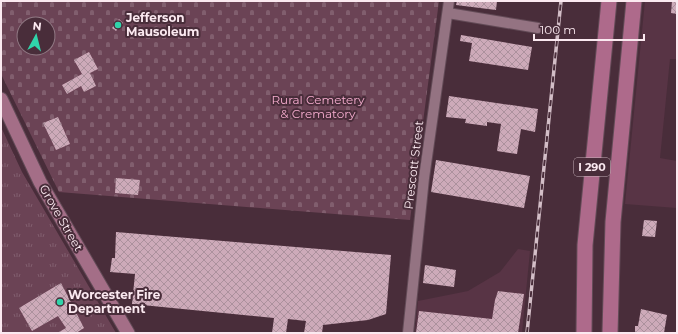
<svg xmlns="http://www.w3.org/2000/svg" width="678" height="334" font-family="Montserrat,sans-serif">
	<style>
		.built { fill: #583445 }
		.cemetery { fill: url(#cemetery-stones); fill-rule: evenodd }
		.park { fill: url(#park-tufts) }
		.building { fill: url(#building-cross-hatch) }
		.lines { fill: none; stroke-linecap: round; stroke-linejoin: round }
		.minor-casing { stroke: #634b57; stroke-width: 12 }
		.major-casing { stroke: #634b57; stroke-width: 15 }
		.highway-casing { stroke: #634b57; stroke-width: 17 }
		.minor { stroke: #947382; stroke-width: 10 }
		.major { stroke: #a46e87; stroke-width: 13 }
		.highway { stroke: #ae6a8b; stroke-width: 15 }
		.rail-casing { stroke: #d3bec7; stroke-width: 3.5 }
		.rail { stroke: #492d3a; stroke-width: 2; stroke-dasharray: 6; stroke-linecap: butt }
		.poi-dot { fill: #30d4aa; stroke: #492d3a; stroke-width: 1.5 }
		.labels { text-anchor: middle; stroke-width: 4; stroke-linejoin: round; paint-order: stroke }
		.shield { fill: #492d3a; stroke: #c6b1b9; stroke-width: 1 }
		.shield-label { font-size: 11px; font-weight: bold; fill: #fbe9f0 }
		.poi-label { font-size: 12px; font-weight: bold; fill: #fbe9f0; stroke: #492d3a; text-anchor: start }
		.park-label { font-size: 12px; fill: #f6adcf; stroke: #492d3a }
		.street-label { font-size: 12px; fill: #fbe9f0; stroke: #492d3a }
	</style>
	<defs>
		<pattern id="cemetery-stones" width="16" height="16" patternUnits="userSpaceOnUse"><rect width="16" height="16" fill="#6b4355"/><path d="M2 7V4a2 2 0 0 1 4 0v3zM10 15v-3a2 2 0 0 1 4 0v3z" fill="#815e6e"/></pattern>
		<pattern id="park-tufts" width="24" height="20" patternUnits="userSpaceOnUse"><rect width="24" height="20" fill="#6b4355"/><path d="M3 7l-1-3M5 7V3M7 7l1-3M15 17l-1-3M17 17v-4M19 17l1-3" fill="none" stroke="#815e6e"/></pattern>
		<pattern id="building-cross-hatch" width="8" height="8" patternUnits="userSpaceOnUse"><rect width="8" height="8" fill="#cdaab9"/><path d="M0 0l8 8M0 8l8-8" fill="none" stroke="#ac919d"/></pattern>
	</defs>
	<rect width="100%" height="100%" fill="#492d3a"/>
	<!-- built -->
	<path class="built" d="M645 1H677V59H670L660 158 677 161V208L625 204Z
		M518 249 530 251 522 333H415L418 301 468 291 500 272Z"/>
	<!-- cemetery -->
	<path class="cemetery" d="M1 1H439L410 220 59 192 1 74ZM24 24H48V48H24Z"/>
	<!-- park -->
	<path class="park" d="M1 127 22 172 116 333H1Z"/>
	<!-- building -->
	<path class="building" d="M457 1H497L496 10 456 5Z
		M672 1H677V14L671 13Z
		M119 19 123 23 116 31 112 28Z
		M461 35 532 47 528 70 469 61 472 43 460 41Z
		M89 52 98 69 90 73 96 86 84 92 81 86 67 94 62 85 82 74 74 60Z
		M449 96 538 109 535 132 521 129 517 154 497 151 501 124 487 122V126L465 123 466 119 446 117Z
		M58 117 70 144 56 150 43 123Z
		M436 160 530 176 524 208 431 192Z
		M116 178 140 180 138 195 115 193Z
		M644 220 657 221 655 237 642 236Z
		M116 232 391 255 386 314 368 320 323 325 322 333H304L306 321 288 319 286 333H272L274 318 132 304 135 274 110 272 112 258H115Z
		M425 265 456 270 454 287 423 283Z
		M61 283 84 328 76 333H57L66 328 58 316 32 331 19 308Z
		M498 291 524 294 518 333H416L419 311 492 319 495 300Z
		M641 309 667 315 664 333H635V326H638Z"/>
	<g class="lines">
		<defs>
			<path id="minor" d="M448 13 538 28
				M408 333 424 178 449 1"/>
			<path id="major" d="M1 99 40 182 128 333"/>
			<path id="highway" d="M584 333 585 245 609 1
				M610 333 613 222 634 1"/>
		</defs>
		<!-- minor casing -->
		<use href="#minor" class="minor-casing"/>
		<!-- major casing -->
		<use href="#major" class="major-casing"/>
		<!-- highway casing -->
		<use href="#highway" class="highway-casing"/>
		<!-- minor -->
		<use href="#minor" class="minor"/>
		<!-- major -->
		<use href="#major" class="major"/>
		<!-- highway -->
		<use href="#highway" class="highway"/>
		<defs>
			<path id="rail" d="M527 333 561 1"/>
		</defs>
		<!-- rail casing -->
		<use href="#rail" class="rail-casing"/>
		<!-- rail -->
		<use href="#rail" class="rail"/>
	</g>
	<!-- markers -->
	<g class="poi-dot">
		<circle cx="118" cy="25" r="4"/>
		<circle cx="60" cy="302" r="4"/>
	</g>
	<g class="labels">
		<!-- shield labels -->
		<rect class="shield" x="574" y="158" width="36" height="18" rx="3"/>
		<g class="shield-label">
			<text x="592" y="171">I 290</text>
		</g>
		<!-- poi labels -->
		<g class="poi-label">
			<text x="126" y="22">Jefferson<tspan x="126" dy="14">Mausoleum</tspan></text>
			<text x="68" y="299">Worcester Fire<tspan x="68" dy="14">Department</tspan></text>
		</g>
		<!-- park labels -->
		<g class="park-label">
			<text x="318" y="104">Rural Cemetery<tspan x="318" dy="14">&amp; Crematory</tspan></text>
		</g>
		<!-- street labels -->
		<g class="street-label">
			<text transform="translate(414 165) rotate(-83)" y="4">Prescott Street</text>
			<text transform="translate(61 218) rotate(60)" y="4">Grove Street</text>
		</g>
	</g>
	<!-- border -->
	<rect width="678" height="334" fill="none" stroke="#fbe9f0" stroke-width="4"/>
	<!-- north arrow -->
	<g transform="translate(36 36) rotate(7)"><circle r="19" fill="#492d3a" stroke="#907883"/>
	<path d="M0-3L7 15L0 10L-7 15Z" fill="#30d4aa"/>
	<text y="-6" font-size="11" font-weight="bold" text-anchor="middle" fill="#fbe9f0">N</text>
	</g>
	<!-- scale -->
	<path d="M534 34v6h110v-6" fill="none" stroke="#fbe9f0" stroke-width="2"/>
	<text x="540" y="34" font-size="12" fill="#fbe9f0" stroke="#492d3a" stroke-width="3" paint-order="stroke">100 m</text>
</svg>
